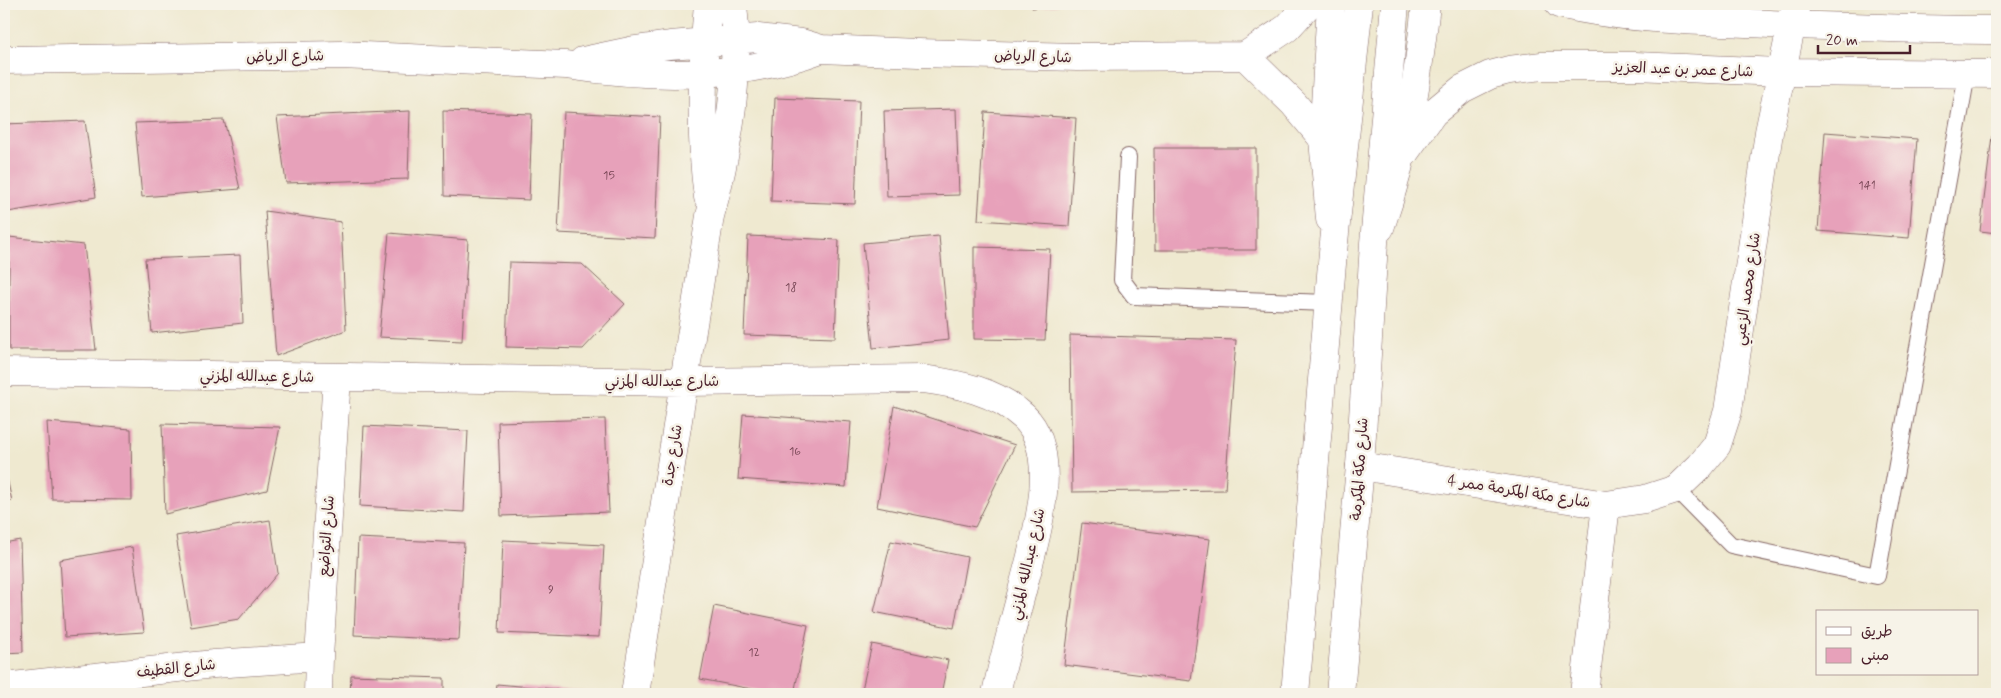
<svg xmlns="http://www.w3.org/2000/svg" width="2001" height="698" font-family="Mynerve,'Playpen Sans Arabic',sans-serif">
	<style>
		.building { fill: #e7a1ba }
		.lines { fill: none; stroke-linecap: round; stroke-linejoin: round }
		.service-casing { stroke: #846665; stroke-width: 18 }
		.minor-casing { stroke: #846665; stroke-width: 29 }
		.tertiary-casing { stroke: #846665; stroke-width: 29 }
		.primary-casing { stroke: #846665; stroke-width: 29 }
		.service { stroke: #fff; stroke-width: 16 }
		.minor { stroke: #fff; stroke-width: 28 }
		.tertiary { stroke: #fff; stroke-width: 28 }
		.primary { stroke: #fff; stroke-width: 28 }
		.labels { text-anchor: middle; stroke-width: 5; stroke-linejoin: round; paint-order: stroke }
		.number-label { font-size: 12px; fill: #71404f }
		.street-label { font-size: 15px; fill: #4a1f2b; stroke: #f7f3e8 }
	</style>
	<rect width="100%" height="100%" fill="#f7f3e8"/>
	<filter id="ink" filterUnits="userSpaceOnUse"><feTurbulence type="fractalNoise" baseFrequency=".02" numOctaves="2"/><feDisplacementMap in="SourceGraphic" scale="10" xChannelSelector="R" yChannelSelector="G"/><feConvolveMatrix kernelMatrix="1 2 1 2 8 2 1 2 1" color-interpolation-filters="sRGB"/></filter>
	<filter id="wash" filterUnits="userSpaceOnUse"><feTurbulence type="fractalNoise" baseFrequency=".0096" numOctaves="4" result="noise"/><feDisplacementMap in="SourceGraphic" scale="20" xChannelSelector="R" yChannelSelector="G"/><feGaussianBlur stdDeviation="1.12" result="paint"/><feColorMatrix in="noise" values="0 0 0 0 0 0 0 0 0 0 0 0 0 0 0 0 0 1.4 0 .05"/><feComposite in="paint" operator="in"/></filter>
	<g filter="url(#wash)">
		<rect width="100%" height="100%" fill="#efe9d0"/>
		<g id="blocks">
			<!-- building -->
			<path class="building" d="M1032 4H1058V5L1032 8Z
				M775 98 859 101 855 204 771 201Z
				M956 109 959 195 887 197 884 111Z
				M410 111 408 179 286 183 277 117Z
				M443 111 532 114 529 200 444 196Z
				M564 112 660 117 655 238 558 233Z
				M985 112 1076 118 1069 226 978 220Z
				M224 120 240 189 142 197 135 123Z
				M85 121 96 197 8 212 4 181V124Z
				M1825 132 1917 139 1909 238 1818 231Z
				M1992 136 1997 137V233L1980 231Z
				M1154 148H1256V250H1155Z
				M265 211 341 222 346 330 276 356Z
				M389 233 468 240 462 341 379 337Z
				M748 236 839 240 835 338 744 335Z
				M939 236 949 340 873 348 863 243Z
				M9 237 84 245 96 350H9Z
				M974 247 1050 249 1045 340 974 339Z
				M240 255 243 323 152 333 145 259Z
				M509 262 582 264 625 304 583 349 506 347Z
				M1070 335 1236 340 1225 490 1072 492Z
				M894 406 1015 445 975 527 877 507Z
				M743 414 851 422 846 487 738 479Z
				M605 419 609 512 501 516 498 422Z
				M47 422 131 429 132 500 52 499Z
				M162 424 280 427 267 490 165 514Z
				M364 426 468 431 464 512 360 506Z
				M4 464 12 501 4 502Z
				M270 520 278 573 239 619 191 627 176 536Z
				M1082 523 1210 539 1191 681 1064 665Z
				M358 538 464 543 459 640 354 635Z
				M20 540 23 652 4 653V543Z
				M503 540 604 545 599 637 499 633Z
				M891 541 967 557 954 628 874 612Z
				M132 547 144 632 65 637 60 560Z
				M714 606 808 625 794 694H777L700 679Z
				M872 644 948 660 941 694H861Z
				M351 675 444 678V694H350Z
				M497 684 587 692V694H496Z"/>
		</g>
	</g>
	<g filter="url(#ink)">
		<use href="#blocks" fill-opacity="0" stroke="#846665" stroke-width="1"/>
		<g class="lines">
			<defs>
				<path id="service" d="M1128 157 1122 280 1134 296 1329 303
					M1676 489 1731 545 1877 576 1967 74"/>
				<path id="minor" d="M1245 56 1294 104 1323 139
					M4 60 341 55 566 65C652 78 738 80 821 49
					M583 61 635 50 670 45 758 38 801 43 821 49 918 53 1077 57 1245 56 1287 28 1309 4
					M708 197C699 133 702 67 708 4
					M4 372 683 382 923 379C959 384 996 391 1024 417 1064 455 1033 546 1022 591 1013 626 1003 660 996 694
					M1360 466 1606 505 1645 499 1676 489 1700 466 1717 445 1728 411 1769 132 1796 4
					M4 687 214 664 319 657
					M318 694 319 657 337 377
					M635 694 710 216C729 147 741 75 733 4
					M1584 694 1606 505"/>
				<path id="tertiary" d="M1559 4C1629 20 1699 21 1770 24 1846 27 1921 30 1997 30
					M1403 155 1433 113 1462 89 1490 75 1509 70 1542 66H1635L1780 72 1997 74
					M1330 219 1323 139 1331 4
					M1380 228C1406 155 1418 80 1426 4"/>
				<path id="primary" d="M1295 694 1333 252 1359 4
					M1340 694 1360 466 1374 243 1395 4"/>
			</defs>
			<!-- service casing -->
			<use href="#service" class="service-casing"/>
			<!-- minor casing -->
			<use href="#minor" class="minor-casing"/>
			<!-- tertiary casing -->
			<use href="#tertiary" class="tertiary-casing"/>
			<!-- primary casing -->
			<use href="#primary" class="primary-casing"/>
			<!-- service -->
			<use href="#service" class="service"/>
			<!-- minor -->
			<use href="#minor" class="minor"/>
			<!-- tertiary -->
			<use href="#tertiary" class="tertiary"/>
			<!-- primary -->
			<use href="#primary" class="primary"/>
		</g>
	</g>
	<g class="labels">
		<!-- number labels -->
		<g class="number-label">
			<text x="609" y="179">15</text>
			<text x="1867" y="189">141</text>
			<text x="791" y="291">18</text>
			<text x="795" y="455">16</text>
			<text x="551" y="593">9</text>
			<text x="754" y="656">12</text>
		</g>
		<!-- street labels -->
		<g class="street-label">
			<text transform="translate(285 56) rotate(-1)" y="5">شارع الرياض</text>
			<text transform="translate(1033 56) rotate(2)" y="5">شارع الرياض</text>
			<text transform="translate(1683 69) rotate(2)" y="5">شارع عمر بن عبد العزيز</text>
			<text transform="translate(1747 289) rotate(-82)" y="5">شارع محمد الزعبي</text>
			<text transform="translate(257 376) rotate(1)" y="5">شارع عبدالله المزني</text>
			<text x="662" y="386">شارع عبدالله المزني</text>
			<text transform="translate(672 455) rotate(-81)" y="5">شارع جدة</text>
			<text transform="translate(1359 469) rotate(-86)" y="5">شارع مكة المكرمة</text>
			<text transform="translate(1519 491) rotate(9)" y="5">شارع مكة المكرمة ممر 4</text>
			<text transform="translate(326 536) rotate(-86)" y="5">شارع التواضع</text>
			<text transform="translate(1027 564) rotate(-77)" y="5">شارع عبدالله المزني</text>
			<text transform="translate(176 668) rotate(-6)" y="5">شارع القطيف</text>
		</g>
	</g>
	<!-- margin -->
	<rect width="2001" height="698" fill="none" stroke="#f7f3e8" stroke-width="20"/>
	<!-- legend -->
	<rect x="1816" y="610" width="162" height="65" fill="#f7f3e8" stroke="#b29e9c"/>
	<rect x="1826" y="627" width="25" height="8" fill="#ffffff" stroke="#b29e9c"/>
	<text x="1861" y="636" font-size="15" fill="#4a1f2b">طريق</text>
	<rect x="1826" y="648" width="25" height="15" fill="#e7a1ba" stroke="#b29e9c"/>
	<text x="1861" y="660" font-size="15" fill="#4a1f2b">مبنى</text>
	<!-- scale -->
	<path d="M1818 45v8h92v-8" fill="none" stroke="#4a1f2b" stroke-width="2.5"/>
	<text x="1826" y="45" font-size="15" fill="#4a1f2b" stroke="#f7f3e8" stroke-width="4" paint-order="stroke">20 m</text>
</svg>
